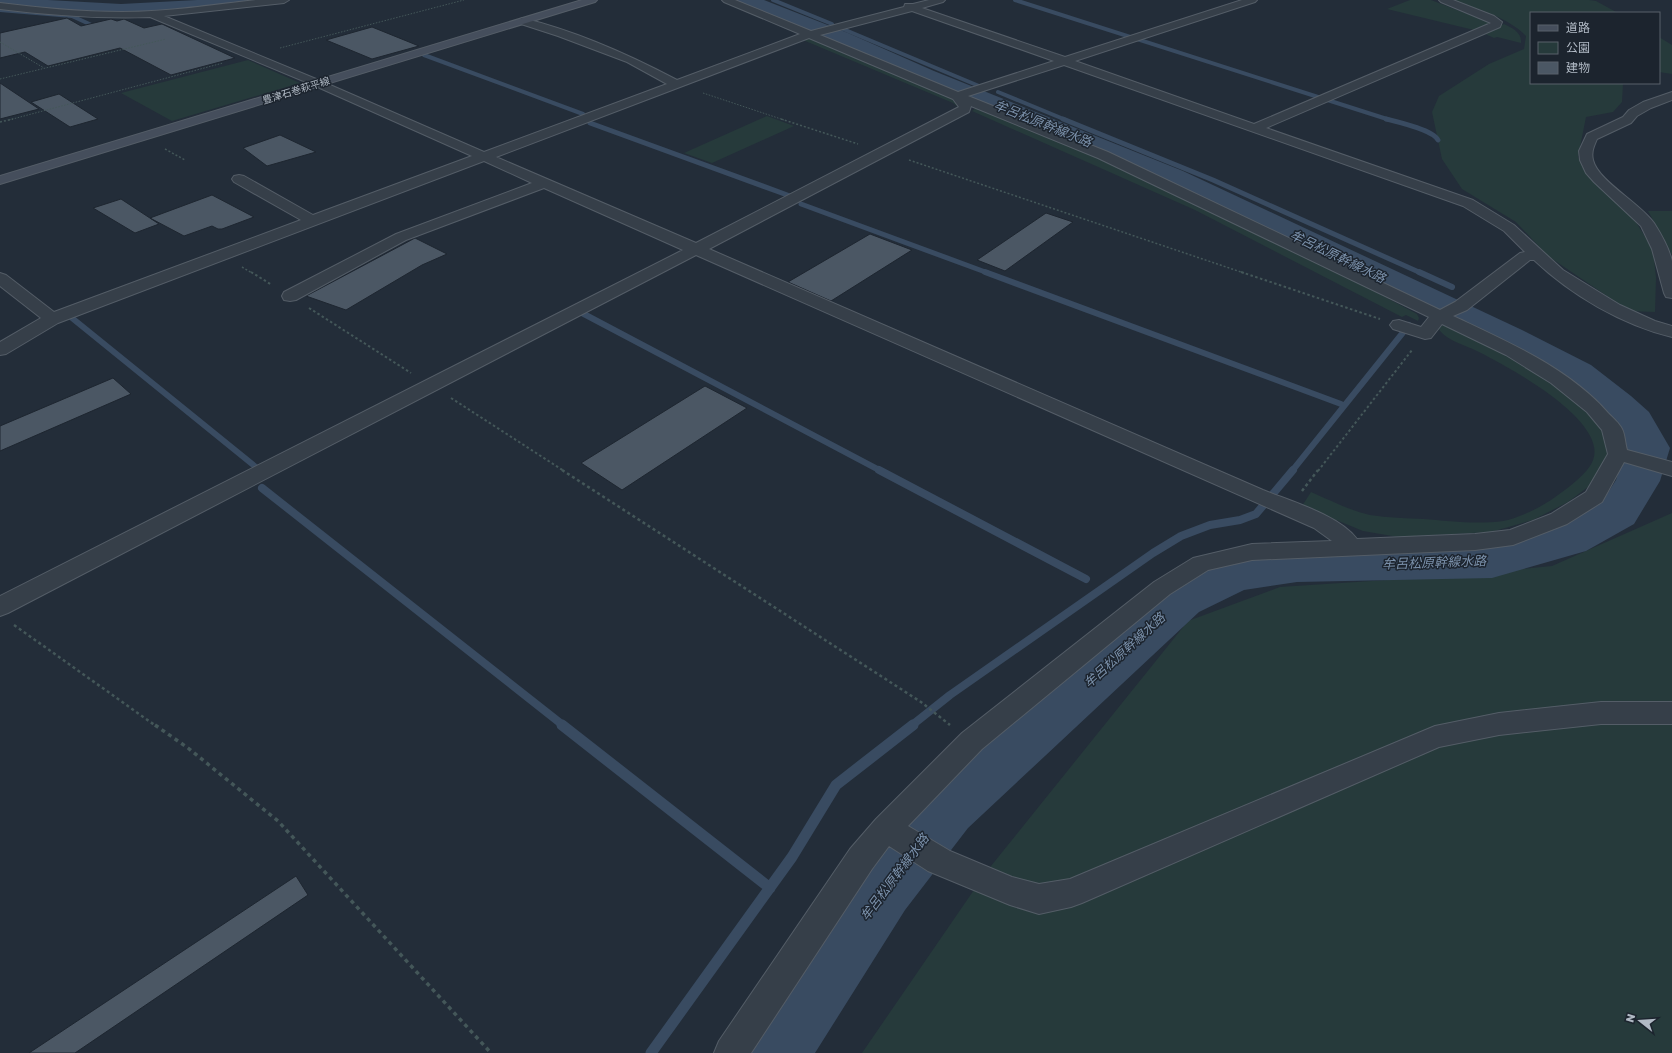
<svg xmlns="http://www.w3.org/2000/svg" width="1672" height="1053" font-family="'Golos Text','Noto Sans JP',sans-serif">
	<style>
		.green { fill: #263a3b }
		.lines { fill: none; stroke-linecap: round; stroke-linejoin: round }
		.stream-far4 { stroke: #394b61; stroke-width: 4 }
		.stream-far3 { stroke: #394b61; stroke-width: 5 }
		.stream-far2 { stroke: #394b61; stroke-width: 6 }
		.stream-far1 { stroke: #394b61; stroke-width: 8 }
		.stream { stroke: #394b61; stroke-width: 11 }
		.river { fill: #394b61; fill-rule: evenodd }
		.building { fill: #4b5764; stroke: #1e2630 }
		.street-casing { stroke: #545d67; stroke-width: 2 }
		.secondary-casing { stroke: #545d67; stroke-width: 2 }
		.path-far4 { stroke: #445759; stroke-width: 1; stroke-dasharray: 1.5 1.5; stroke-linecap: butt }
		.path-far3 { stroke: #445759; stroke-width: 1.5; stroke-dasharray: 2 2; stroke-linecap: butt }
		.path-far2 { stroke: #445759; stroke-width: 2; stroke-dasharray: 2.5 2.5; stroke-linecap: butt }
		.path-far1 { stroke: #445759; stroke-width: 2.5; stroke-dasharray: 3 3; stroke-linecap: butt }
		.path { stroke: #445759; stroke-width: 3.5; stroke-dasharray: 4 4; stroke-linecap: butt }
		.street { fill: #363f49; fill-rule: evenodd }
		.secondary { fill: #454e5c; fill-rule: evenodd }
		.labels { text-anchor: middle; stroke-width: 3; stroke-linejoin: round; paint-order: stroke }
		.far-street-label { font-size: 10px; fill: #b1bac5; stroke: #1c242e }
		.water-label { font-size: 13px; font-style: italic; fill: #7b91ab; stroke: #1c242e }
	</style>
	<rect width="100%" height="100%" fill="#232d39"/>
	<!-- green -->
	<path class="green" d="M1410 0H1431L1491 23 1474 30 1387 9Z
		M1452 0H1589L1596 1 1618 13H1531V83H1623L1622 102 1613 112 1586 117 1578 157 1601 188 1632 216 1653 249 1656 278 1655 312 1629 311 1548 256 1516 222 1462 189 1442 159 1432 112 1439 96 1489 64 1524 49 1526 36C1508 17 1477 9 1452 0Z
		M1504 24C1512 28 1522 32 1521 43L1497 37 1494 38 1483 33Z
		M1659 37 1672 45V74L1659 72Z
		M808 38H812L952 96 959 108 953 103 803 40Z
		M248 60 300 83 172 121 121 93Z
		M976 108 1092 154 1306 255 1417 314 1419 318 1418 321 1406 315 1402 317 1195 210 972 111Z
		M767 116 794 126 712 163 684 153Z
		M1648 211H1672V255Z
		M1446 324 1504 352 1551 383 1598 420 1607 435 1609 450 1602 468 1588 487 1568 502 1533 520 1491 532 1398 537 1363 531 1302 506 1311 492C1327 499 1354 512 1370 515 1388 518 1406 518 1424 519 1450 521 1494 527 1517 517 1540 509 1558 496 1576 481 1592 467 1601 455 1589 434 1571 402 1512 369 1479 352 1466 345 1446 341 1438 328Z
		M1672 513V1053H862L987 871 1188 621 1280 587 1448 576 1552 566Z"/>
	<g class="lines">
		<!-- stream-far4 -->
		<path class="stream-far4" d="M773 0 832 24
			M1015 0 1390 120
			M0 10 72 16 98 28
			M843 29 979 86
			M424 55 583 114
			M998 92 1066 120"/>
		<!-- stream-far3 -->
		<path class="stream-far3" d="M1063 119 1213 180 1421 273
			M1386 119C1398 122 1433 130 1438 140
			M590 123 790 196
			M801 204 988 273"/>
		<!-- stream-far2 -->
		<path class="stream-far2" d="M985 272 1341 404
			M1419 272 1452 287
			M582 313 881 471
			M72 318 257 468
			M1292 471 1409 325"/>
		<!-- stream-far1 -->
		<path class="stream-far1" d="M879 470 1086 579
			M262 488 564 726
			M911 726 950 695 1153 553 1181 536 1210 525 1240 520 1256 514 1293 470"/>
		<!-- stream -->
		<path class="stream" d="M562 725 770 888
			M651 1053 792 857 836 785 913 725"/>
		<!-- river -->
		<path class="river" d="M0 0H48L121 4 197 0H260L257 4C243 8 227 9 212 11 141 20 71 16 0 7Z
			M736 0H764L848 33 934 71 1183 171 1522 330 1591 365 1631 396 1649 412 1670 448 1660 481 1634 524 1586 551 1492 578 1297 582 1244 590 1199 612 968 828 905 910 815 1053H736L747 1027 859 866 924 790 1163 586 1217 561 1234 556 1297 548 1492 544 1553 527 1602 502 1616 480 1626 448 1616 427 1563 381 1496 346 1163 183 916 81 832 43 739 4Z"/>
	</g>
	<!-- building -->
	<path class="building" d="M67 18 81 26 111 19 117 21 124 19 144 28 162 24 235 58 171 75 120 48 48 66 25 52 0 58V33Z
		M372 27 419 46 372 59 326 40Z
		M0 83 39 109 0 119Z
		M59 94 98 119 70 127 31 102Z
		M280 135 316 152 267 166 243 148Z
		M212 195 254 217 222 229H218L212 226 184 236 150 218Z
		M121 199 159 224 135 233 93 208Z
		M1046 213 1073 222 1005 271 977 260Z
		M870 234 912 250 831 301 788 282Z
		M415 238 447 254 422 265 346 310 306 296Z
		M113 378 131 394 0 451V426Z
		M705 386 747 408 622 490 581 463Z
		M296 876 308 895 75 1053H29Z"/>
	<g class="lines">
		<defs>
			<path id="street" d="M256 0H289L284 3 164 16 321 81 484 152 667 84 627 62 558 36 518 23 517 21 522 18C576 31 628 54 677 80L800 34 724 2 722 0H735L811 31 904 7 905 4H913L929 0H945L943 2 922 8 1065 57 1242 0H1257L1255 2 1075 61 1254 124 1491 23 1441 2 1439 0H1453L1494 16 1502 22 1500 27 1266 128 1473 200 1514 225 1563 270 1620 305 1655 321 1672 326V337C1622 325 1571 295 1534 260H1530L1467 310 1453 316C1506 341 1569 368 1608 413 1613 418 1619 423 1622 429 1625 435 1625 443 1627 450L1672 462V476L1624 462 1602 502 1567 524 1513 545 1475 550 1252 560 1208 570 1170 594 982 749 908 826 950 851 1012 877 1039 884 1070 879 1435 726 1499 713 1601 702H1672V724H1601L1499 735 1439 747 1082 903 1071 907 1039 914 1010 905 928 871 889 846 872 869 751 1053H714L719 1041 850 849 876 819 962 733 1154 582 1193 558 1252 544 1332 541 1314 528 696 255 8 613 0 616V596L683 250 544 188 406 240 296 300 290 301 284 300 282 296 284 292 396 234 532 183 484 161 58 323 6 354 0 355V342L41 318 0 286V273L6 275 54 312 301 220 234 182 232 179 234 176 239 175 244 176 313 215 472 156 313 85 150 17C99 19 50 15 0 9V3C41 8 81 12 122 12 167 12 212 5 256 0ZM912 11 1054 61 958 92 820 35ZM809 38 953 99 959 107 696 243 496 157ZM1064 65 1463 206 1504 231 1525 252 1520 253 1455 302 1440 310 1108 152 968 96ZM971 106 1098 158 1429 317 1421 327 1399 320 1393 321 1390 325 1393 329 1425 339 1431 338 1442 324 1506 355 1551 383 1587 412 1602 430 1608 454 1586 492 1551 514 1510 530 1475 534 1357 539C1339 515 1290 501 1263 490L709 249 969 112Z
				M1672 92V100L1651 108 1637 116 1631 123 1597 139C1594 146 1591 152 1593 160 1598 181 1640 203 1654 223 1661 234 1669 248 1672 261 1672 273 1672 286 1672 298L1666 297 1664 293 1652 249 1641 226 1594 182 1586 173 1580 160 1579 151 1587 134 1623 117 1629 110 1643 102Z"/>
			<path id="secondary" d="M582 0H597L595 2 0 184V176Z"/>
		</defs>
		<!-- street casing -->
		<use href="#street" class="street-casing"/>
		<!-- secondary casing -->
		<use href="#secondary" class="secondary-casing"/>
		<!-- path-far4 -->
		<path class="path-far4" d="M0 42 44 68
			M280 48 464 0
			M0 79 166 39
			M703 93 784 120
			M9 120 223 63"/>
		<!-- path-far3 -->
		<path class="path-far3" d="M781 119 858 144
			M0 122 13 119
			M165 149 185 160
			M909 160 1244 273
			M242 267 252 273"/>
		<!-- path-far2 -->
		<path class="path-far2" d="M251 272 272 285
			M1241 272 1380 319
			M309 308 411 373
			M451 398 564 471
			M1318 471 1412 350"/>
		<!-- path-far1 -->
		<path class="path-far1" d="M562 470 921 702 950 725
			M1302 491 1318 470
			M14 625 156 726"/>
		<!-- path -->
		<path class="path" d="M155 725 188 748 278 821 491 1053"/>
		<!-- street -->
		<use href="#street" class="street"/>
		<!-- secondary -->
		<use href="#secondary" class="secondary"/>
	</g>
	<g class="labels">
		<!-- far-street labels -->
		<g class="far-street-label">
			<text transform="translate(296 90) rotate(-17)" y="4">豊津石巻萩平線</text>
		</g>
		<!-- water labels -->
		<g class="water-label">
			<text transform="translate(1043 123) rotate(22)" y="5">牟呂松原幹線水路</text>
			<text transform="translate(1338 256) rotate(26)" y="5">牟呂松原幹線水路</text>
			<text transform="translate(1434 562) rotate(-2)" y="5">牟呂松原幹線水路</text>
			<text transform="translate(1124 650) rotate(-42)" y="5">牟呂松原幹線水路</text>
			<text transform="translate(894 877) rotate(-53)" y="5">牟呂松原幹線水路</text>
		</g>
	</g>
	<!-- legend -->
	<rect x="1530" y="12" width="130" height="72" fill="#1c242e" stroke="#58606a"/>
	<rect x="1538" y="25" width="20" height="6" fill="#454e5c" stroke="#58606a"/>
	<text x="1566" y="32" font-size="12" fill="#b1bac5">道路</text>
	<rect x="1538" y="42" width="20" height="12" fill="#263a3b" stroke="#58606a"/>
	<text x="1566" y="52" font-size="12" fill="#b1bac5">公園</text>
	<rect x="1538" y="62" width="20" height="12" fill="#4b5764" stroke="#58606a"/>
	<text x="1566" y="72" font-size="12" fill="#b1bac5">建物</text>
	<!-- north arrow -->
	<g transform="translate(1640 1021) rotate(287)" stroke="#1c242e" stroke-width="3" paint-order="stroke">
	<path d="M0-3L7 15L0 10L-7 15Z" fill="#b1bac5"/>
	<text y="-6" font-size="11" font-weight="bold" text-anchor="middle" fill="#b1bac5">N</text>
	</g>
</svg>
